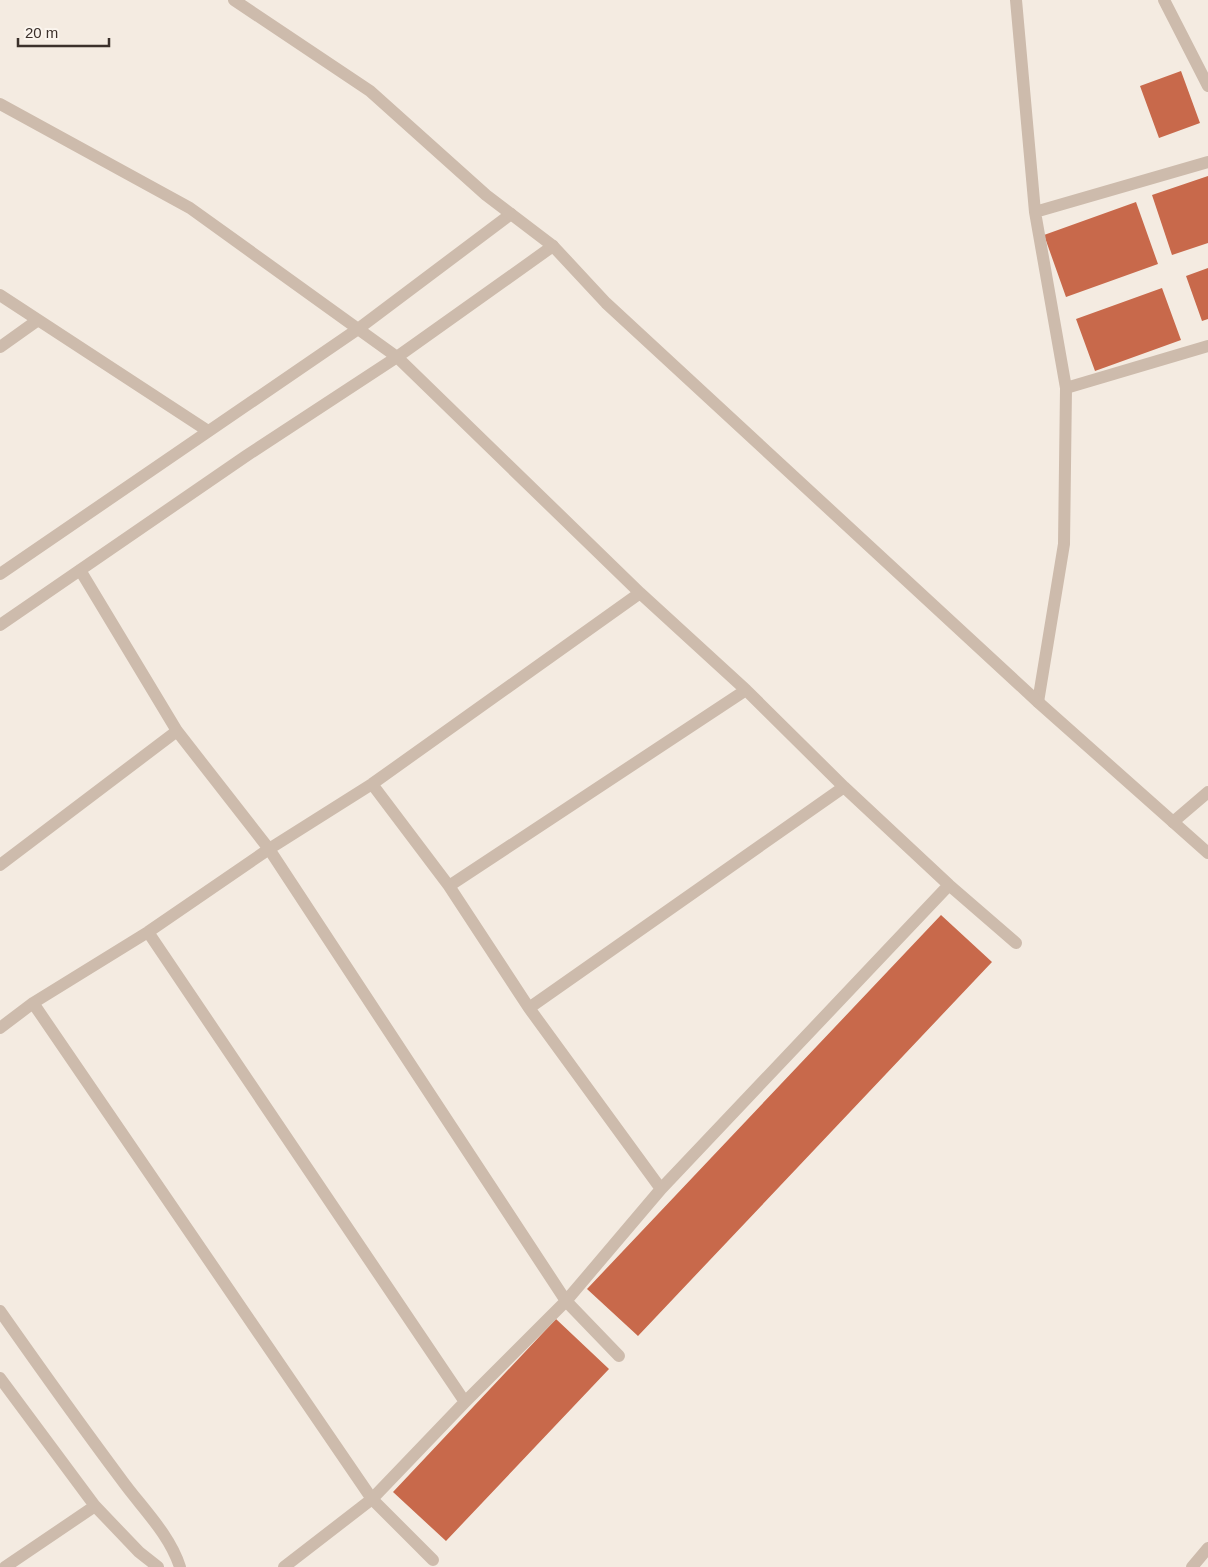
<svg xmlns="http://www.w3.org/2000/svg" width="1208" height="1567" font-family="Helvetica,sans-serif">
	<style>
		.building { fill: #c8694b }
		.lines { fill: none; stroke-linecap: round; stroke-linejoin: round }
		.minor { stroke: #cdbbac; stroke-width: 12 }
		.tertiary { stroke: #cdbbac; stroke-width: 12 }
	</style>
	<rect width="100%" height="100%" fill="#f4ebe1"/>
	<!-- building -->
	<path class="building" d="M1181 71 1200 123 1159 138 1140 86Z
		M1208 176V243L1172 255 1152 195Z
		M1136 202 1158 264 1066 297 1044 235Z
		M1208 268V319L1202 321 1186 276Z
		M1162 288 1181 340 1095 371 1076 319Z
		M941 915 992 962 638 1336 587 1289Z
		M556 1319 609 1369 446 1541 393 1492Z"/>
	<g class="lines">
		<!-- minor -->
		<path class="minor" d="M1016 0 1035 212
			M1164 0 1208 86
			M0 104 190 208 397 357 640 593 746 690 844 787 949 885 1016 943
			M0 295 208 431
			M0 347 38 320
			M1066 388 1208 346
			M80 570 177 731 269 849 566 1301 619 1356
			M0 574 358 329 511 214
			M0 625 246 456 397 357 553 246
			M1038 702 1064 544 1066 388 1035 212 1208 162
			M372 784 449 886 529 1008 661 1189
			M1173 822 1208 792
			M0 865 177 731
			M449 886 746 690
			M148 932 465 1402
			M33 1003 372 1499 433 1560
			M529 1008 844 787
			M0 1028 33 1003 148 932 269 849 372 784 640 593
			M0 1311C40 1368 80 1424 121 1479 141 1507 169 1533 180 1567
			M0 1378 95 1506 139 1552 158 1567
			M5 1567 95 1506
			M284 1567 372 1499 465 1402 566 1301 661 1189 949 885
			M1192 1567 1208 1548"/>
		<!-- tertiary -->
		<path class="tertiary" d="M234 0 370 91 486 195 553 246 606 303 1038 702 1208 853"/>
	</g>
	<!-- scale -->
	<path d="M18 38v8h91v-8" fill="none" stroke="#3b302b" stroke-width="2.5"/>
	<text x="25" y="38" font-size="15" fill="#3b302b" stroke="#fbf5ee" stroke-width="4" paint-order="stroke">20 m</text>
</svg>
